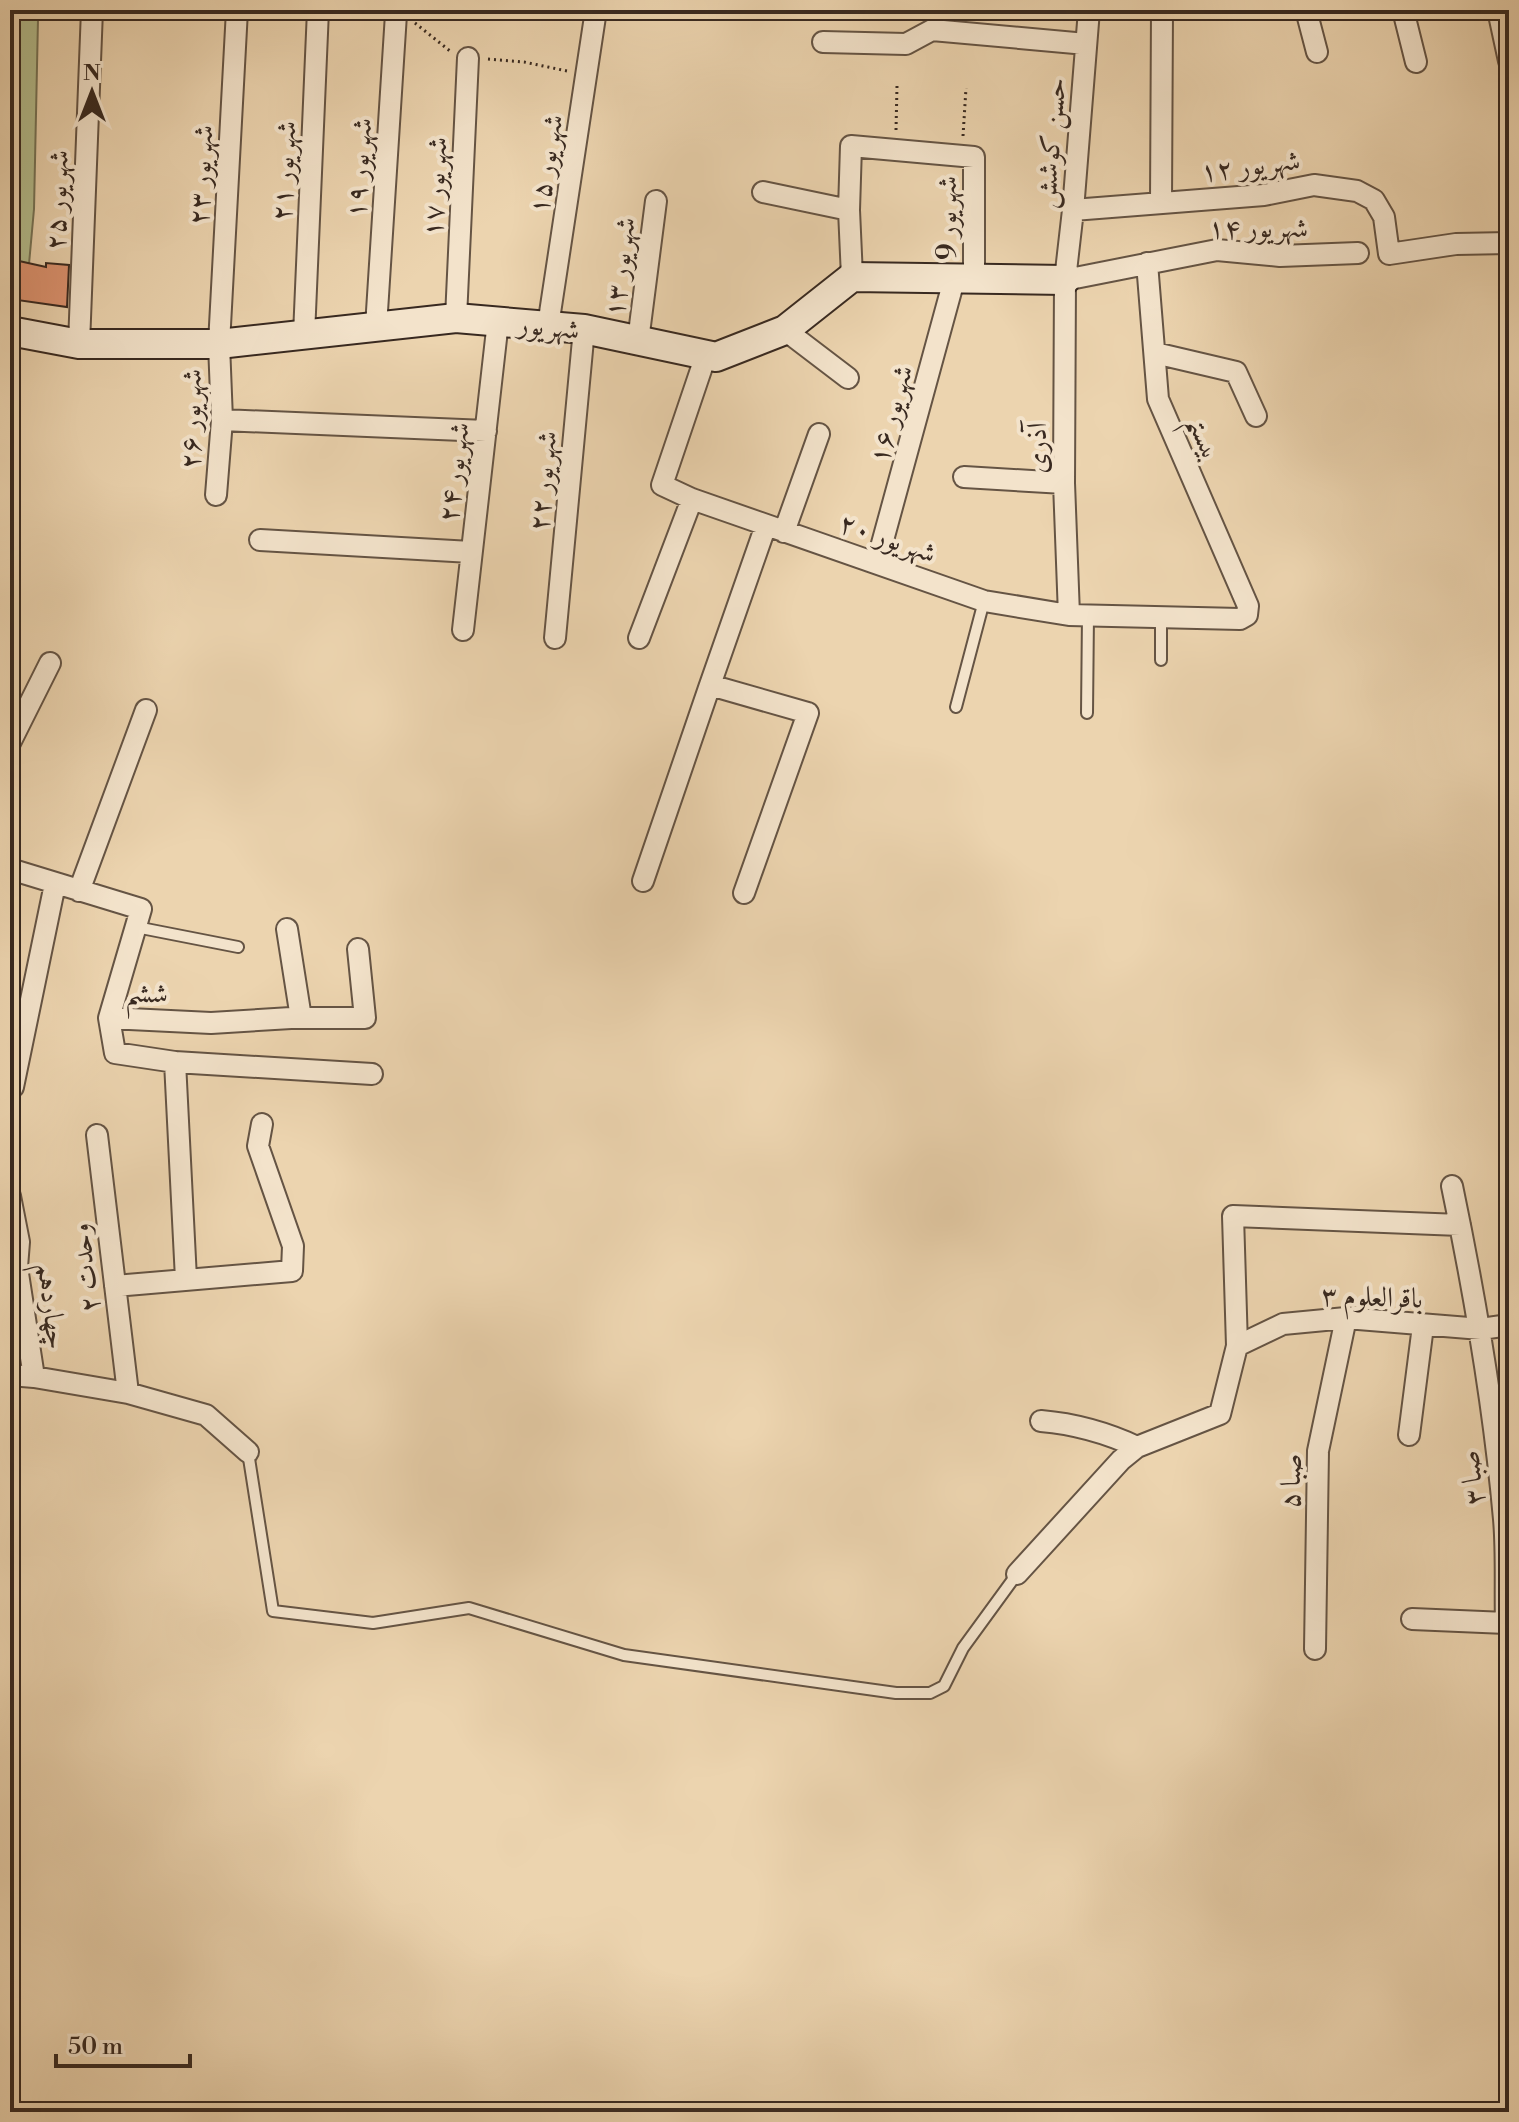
<svg xmlns="http://www.w3.org/2000/svg" width="1519" height="2122" font-family="'Libre Bodoni',Amiri,serif">
	<style>
		.green { fill: #b4bd8d; stroke: #767356; stroke-width: 2 }
		.building { fill: #dd9370; stroke: #382920; stroke-width: 2 }
		.lines { fill: none; stroke-linecap: round; stroke-linejoin: round }
		.lane-casing { stroke: #655444; stroke-width: 14 }
		.street-casing { stroke: #655444; stroke-width: 24 }
		.secondary-casing { stroke: #382920; stroke-width: 32 }
		.path { stroke: #382920; stroke-width: 3; stroke-dasharray: 2 4; stroke-linecap: butt }
		.lane { stroke: #f3e3cb; stroke-width: 10 }
		.street { stroke: #f3e3cb; stroke-width: 20 }
		.secondary { stroke: #f3e3cb; stroke-width: 28 }
		.labels { text-anchor: middle; stroke-width: 8; stroke-linejoin: round; paint-order: stroke }
		.street-label { font-size: 28px; fill: #382920; stroke: #f3e3cb }
	</style>
	<rect width="100%" height="100%" fill="#ecd4af"/>
	<filter id="stains"><feTurbulence type="fractalNoise" baseFrequency=".0025" numOctaves="4"/><feColorMatrix values="0 0 0 0 .2 0 0 0 0 .09 0 0 0 0 .02 0 0 0 .5 -.17"/></filter>
	<radialGradient id="worn" r=".72"><stop offset=".6" stop-color="#630" stop-opacity="0"/><stop offset="1" stop-color="#630" stop-opacity=".3"/></radialGradient>
	<!-- green -->
	<path class="green" d="M10 10H43L38 19 34 209 29 264 10 259Z"/>
	<!-- building -->
	<path class="building" d="M10 259 46 267V263L69 265 67 307 10 299Z"/>
	<g class="lines">
		<defs>
			<path id="lane" d="M1161 617V660
				M956 707 984 601
				M1087 713 1088 615
				M136 927 238 947
				M248 1452 273 1611 373 1623 469 1608 624 1655 896 1693H930L944 1686 963 1648 1017 1574"/>
			<path id="street" d="M1306 10 1317 52
				M1403 10 1416 62
				M1498 10 1509 61
				M823 42 906 44 932 30 1086 44
				M763 192 849 210
				M1161 202 1162 10
				M1073 210 1264 195 1314 185 1357 191 1374 200 1384 217 1389 254 1456 244 1509 243
				M852 277 849 210 851 146 974 157V280
				M1065 280 1217 250 1280 256 1358 253
				M456 318 468 58
				M548 326 596 10
				M376 327 396 14
				M785 330 848 378
				M304 335 318 10
				M638 341 656 201
				M79 344 92 10
				M1155 353 1236 372 1256 416
				M706 355 662 485 692 499 984 601 1069 615 1240 619 1247 615 1248 606 1158 399 1147 263
				M222 420 486 431
				M964 477 1064 483
				M216 495 222 420 219 344 237 10
				M784 532 819 434
				M260 540 471 552
				M877 562 954 280
				M1069 615 1064 483 1065 280 1073 210 1089 10
				M463 630 498 321
				M555 638 584 329
				M639 638 692 499
				M10 743 50 663
				M10 869 141 909 109 1018 211 1023 291 1018H365L358 949
				M643 881 710 685
				M79 891 146 710
				M744 893 808 713 710 685 766 525
				M287 929 301 1018
				M109 1018 115 1053 175 1062 186 1279
				M175 1062 372 1074
				M13 1087 55 884
				M97 1135 128 1393
				M10 1196 19 1242 17 1267 34 1377
				M115 1286 292 1271 293 1246 258 1146 262 1124
				M1237 1346 1233 1216 1460 1225
				M10 1375 34 1377 128 1393 206 1415 248 1452
				M1041 1421C1076 1424 1105 1432 1137 1447
				M1409 1435 1423 1326
				M1017 1574 1121 1460 1137 1447 1220 1414 1237 1346 1283 1324 1346 1318 1481 1329 1509 1325
				M1412 1619 1506 1623C1505 1589 1507 1553 1504 1519 1494 1407 1475 1296 1452 1186
				M1315 1649 1318 1451 1346 1318"/>
			<path id="secondary" d="M10 331 79 344H219L456 318 584 329 716 357 785 330 852 277 1065 280"/>
		</defs>
		<!-- lane casing -->
		<use href="#lane" class="lane-casing"/>
		<!-- street casing -->
		<use href="#street" class="street-casing"/>
		<!-- secondary casing -->
		<use href="#secondary" class="secondary-casing"/>
		<!-- path -->
		<path class="path" d="M415 23 450 51
			M488 59 524 62 567 71
			M896 130 897 86
			M963 136 966 88"/>
		<!-- lane -->
		<use href="#lane" class="lane"/>
		<!-- street -->
		<use href="#street" class="street"/>
		<!-- secondary -->
		<use href="#secondary" class="secondary"/>
	</g>
	<g class="labels">
		<!-- street labels -->
		<g class="street-label">
			<text transform="translate(1050 143) rotate(-85)" y="10">حسن کوشش</text>
			<text transform="translate(545 164) rotate(-81)" y="10">شهریور ۱۵</text>
			<text transform="translate(1250 165) rotate(-7)" y="10">شهریور ۱۲</text>
			<text transform="translate(358 168) rotate(-86)" y="10">شهریور ۱۹</text>
			<text transform="translate(283 171) rotate(-87)" y="10">شهریور ۲۱</text>
			<text transform="translate(200 175) rotate(-87)" y="10">شهریور ۲۳</text>
			<text transform="translate(434 187) rotate(-87)" y="10">شهریور ۱۷</text>
			<text transform="translate(56 200) rotate(-88)" y="10">شهریور ۲۵</text>
			<text transform="translate(946 218) rotate(-90)" y="10">شهریور 9</text>
			<text x="1258" y="237">شهریور ۱۴</text>
			<text transform="translate(619 267) rotate(-83)" y="10">شهریور ۱۳</text>
			<text transform="translate(549 326) rotate(6)" y="10">شهریور</text>
			<text transform="translate(890 414) rotate(-75)" y="10">شهریور ۱۶</text>
			<text transform="translate(190 419) rotate(-89)" y="10">شهریور ۲۶</text>
			<text transform="translate(1205 437) rotate(66)" y="10">بیستم</text>
			<text transform="translate(1036 448) rotate(-90)" y="10">آذری</text>
			<text transform="translate(453 472) rotate(-83)" y="10">شهریور ۲۴</text>
			<text transform="translate(542 481) rotate(-85)" y="10">شهریور ۲۲</text>
			<text transform="translate(888 537) rotate(19)" y="10">شهریور ۲۰</text>
			<text transform="translate(147 992) rotate(3)" y="10">ششم</text>
			<text transform="translate(84 1268) rotate(-97)" y="10">وحدت ۲</text>
			<text transform="translate(1372 1296) rotate(2)" y="10">باقرالعلوم ۳</text>
			<text transform="translate(53 1306) rotate(83)" y="10">چهاردهم</text>
			<text transform="translate(1471 1478) rotate(-97)" y="10">صبا ۳</text>
			<text transform="translate(1290 1481) rotate(-88)" y="10">صبا ۵</text>
		</g>
	</g>
	<!-- margin -->
	<rect width="1519" height="2122" fill="none" stroke="#ecd4af" stroke-width="40"/>
	<rect x="12" y="12" width="1495" height="2098" fill="none" stroke="#382920" stroke-width="4"/>
	<rect x="20" y="20" width="1479" height="2082" fill="none" stroke="#382920" stroke-width="2"/>
	<!-- north arrow -->
	<g transform="translate(92 92)" stroke="#f3e3cb" stroke-width="6" paint-order="stroke">
	<path d="M0-6L14 30L0 20L-14 30Z" fill="#382920"/>
	<text y="-12" font-size="22" font-weight="bold" text-anchor="middle" fill="#382920">N</text>
	</g>
	<!-- scale -->
	<path d="M56 2054v12h134v-12" fill="none" stroke="#382920" stroke-width="4"/>
	<text x="68" y="2054" font-size="24" fill="#382920" stroke="#f3e3cb" stroke-width="6" paint-order="stroke">50 m</text>
	<rect width="100%" height="100%" filter="url(#stains)"/>
	<rect width="100%" height="100%" fill="url(#worn)"/>
</svg>
